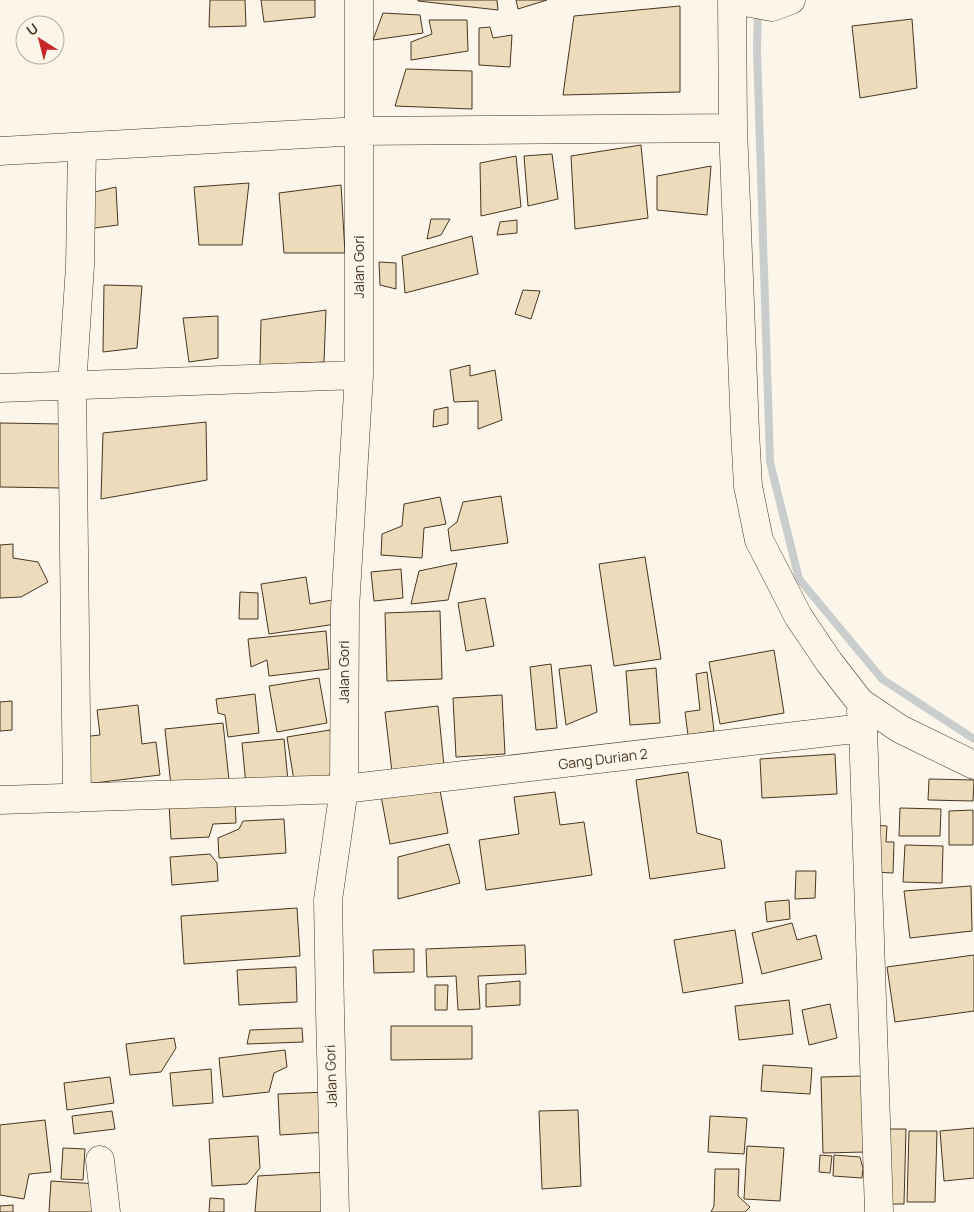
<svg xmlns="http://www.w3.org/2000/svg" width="974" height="1212" font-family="Manrope,sans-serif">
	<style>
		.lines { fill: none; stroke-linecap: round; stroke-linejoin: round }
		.stream { stroke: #c9cecd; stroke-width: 8 }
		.building { fill: #ecdcbc; stroke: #4a3520 }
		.minor-casing { stroke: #4a3520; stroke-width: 29 }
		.minor { stroke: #fbf6e9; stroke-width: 28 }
		.labels { text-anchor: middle; stroke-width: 4; stroke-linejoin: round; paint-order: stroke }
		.street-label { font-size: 14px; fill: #4a3520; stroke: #fbf6e9 }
	</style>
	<rect width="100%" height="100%" fill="#fbf6e9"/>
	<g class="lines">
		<!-- stream -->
		<path class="stream" d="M758 10 757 49 770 462 799 579 882 679 974 739"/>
	</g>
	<!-- building -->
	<path class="building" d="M210 0H245L246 26 209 27Z
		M261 0H315V17L264 22Z
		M418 0H497L498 10 418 1Z
		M516 0H547L518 9Z
		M680 6V92L563 95 574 16Z
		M383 13 420 15 423 33 373 40Z
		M912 19 917 88 860 98 852 26Z
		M429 20H467L468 51 411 60V42L432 34Z
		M490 27 493 38 512 35 510 67 479 65V28Z
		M406 69 472 71V109L395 106Z
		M641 145 648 218 575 229 571 156Z
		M552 154 558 199 528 206 524 156Z
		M516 156 521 207 481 216 480 163Z
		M711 166 707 215 657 210V176Z
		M249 183 242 245H199L194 187Z
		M341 185 345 253H284L279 193Z
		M116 187 118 225 87 229 86 194Z
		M431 219H450L441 235 427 239Z
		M517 220V233L497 235 500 222Z
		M472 236 478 274 405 293 402 256Z
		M379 262 396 263V289L380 285Z
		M104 285 142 286 137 348 103 352Z
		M523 290 540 291 531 319 515 314Z
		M326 310 324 362 260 365 261 320Z
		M218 316V358L189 362 183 318Z
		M470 365V376L495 370 502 420 478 429V401L454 402 450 370Z
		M448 407V424L433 427 434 410Z
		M206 422 207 480 101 499 103 433Z
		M0 423 63 424 62 488 0 487Z
		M501 496 508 543 451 551 448 529 457 522 463 502Z
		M440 497 446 524 424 528 422 558 381 555 382 534 402 526 404 504Z
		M13 544V558L38 562 48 582 21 597 0 598V545Z
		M645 557 661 659 614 666 599 564Z
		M457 563 448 600 411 604 419 571Z
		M401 569 403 598 374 601 371 572Z
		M306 577 310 604 332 600 336 624 269 634 261 584Z
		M240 592 258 593V619H239Z
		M485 598 494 646 466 651 458 603Z
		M440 611 442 679 387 681 385 613Z
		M326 631 329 669 269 676 267 660 251 667 248 639Z
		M774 650 784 713 720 724 709 662Z
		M551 664 557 728 536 730 530 667Z
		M591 665 597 712 566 725 559 669Z
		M656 668 660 723 630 725 626 671Z
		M707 672 714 731 688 735 685 712 700 710 696 674Z
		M319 678 327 723 277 732 269 686Z
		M255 694 259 733 228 737 225 715 218 713 216 699Z
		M502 695 505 754 456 757 453 698Z
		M12 701V730L0 731V702Z
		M138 705 142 744 156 742 160 775 86 784 81 737 100 735 97 710Z
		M438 706 444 766 392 772 385 712Z
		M223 723 229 780 171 786 165 729Z
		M330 730 336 774 294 781 287 737Z
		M284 739 288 781 246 785 242 743Z
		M835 754 837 794 762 798 760 759Z
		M688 772 697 833 721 840 725 868 650 879 636 780Z
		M929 779 974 780 973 801 928 800Z
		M439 785 448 833 390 844 381 796Z
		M555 792 560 825 584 822 592 875 486 890 479 840 519 834 514 797Z
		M235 800 236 823 213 824 209 837 171 839 169 804Z
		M900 808 941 809 940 836H899Z
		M973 810V845H949V811Z
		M284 819 286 853 219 858 218 838 239 829 243 821Z
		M873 825 887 826 886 842H894L893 873 872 872Z
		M449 844 460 883 398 899V857Z
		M905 845 943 846 942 883 903 882Z
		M210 854 217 863 218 881 172 885 170 857Z
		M796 871H816L815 898 795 899Z
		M971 886 972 931 910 938 904 891Z
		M789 900 790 919 767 922 765 902Z
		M297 908 300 956 184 964 181 916Z
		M792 923 797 940 816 935 822 959 762 974 752 933Z
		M735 930 743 983 683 993 674 940Z
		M525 945 526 974 478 976 480 1009 458 1010 456 976 427 977 426 949Z
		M414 949V972L374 973 373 950Z
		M974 955V1011L895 1022 887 967Z
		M296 967 297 1002 239 1005 237 970Z
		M520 981V1005L486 1007V984Z
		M435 985H448L447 1010H435Z
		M789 1000 793 1034 739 1040 735 1006Z
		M830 1004 837 1038 809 1045 802 1010Z
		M391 1026H472V1059L391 1060Z
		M302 1028 303 1042 247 1044 250 1030Z
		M174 1038 176 1048 161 1072 130 1075 126 1044Z
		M285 1050 287 1067 274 1073 269 1092 223 1097 219 1058Z
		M763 1065 812 1068 810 1094 761 1091Z
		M211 1069 213 1103 173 1106 170 1073Z
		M863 1076 865 1152 823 1153 821 1077Z
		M110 1077 114 1103 67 1110 64 1083Z
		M327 1092 328 1132 280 1135 278 1094Z
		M578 1110 581 1186 542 1189 539 1111Z
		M112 1111 115 1129 74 1134 72 1116Z
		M710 1116 747 1118 744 1154 708 1152Z
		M45 1120 51 1172 29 1174 24 1199 0 1195V1125Z
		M974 1128V1178L944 1181 940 1131Z
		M884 1129H906L904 1204H882Z
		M909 1131H937L935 1202H907Z
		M258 1136 260 1168 247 1184 212 1186 209 1139Z
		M747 1146 784 1148 780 1201 744 1199Z
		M63 1148 85 1149 83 1180 61 1179Z
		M820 1155 832 1156 830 1173 819 1172Z
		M834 1155 860 1157 863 1168 862 1178 833 1176Z
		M715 1169H739L738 1196 750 1207 745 1212H711L714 1206Z
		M326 1172V1212H255L258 1176Z
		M51 1181 98 1184 96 1212H49Z
		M210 1198 224 1199V1212H209Z
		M13 1205V1212H0V1206Z"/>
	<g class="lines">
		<defs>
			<path id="minor" d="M732 0 733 128 745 431 748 486 759 540 798 616 829 662 860 702 900 729 974 765
				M734 0 772 7 791 0
				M0 151 360 131 733 128
				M0 388 359 375
				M861 711 863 728 879 1212
				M77 798 72 386 80 266 82 147
				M0 800 344 789 863 728
				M100 1160 106 1212
				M335 1212 330 1011 328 900 344 789 345 609 359 375V0"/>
		</defs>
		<!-- minor casing -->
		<use href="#minor" class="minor-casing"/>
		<!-- minor -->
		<use href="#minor" class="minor"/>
	</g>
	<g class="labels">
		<!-- street labels -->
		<g class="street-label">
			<text transform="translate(359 267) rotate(-90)" y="5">Jalan Gori</text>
			<text transform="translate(344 672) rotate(-90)" y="5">Jalan Gori</text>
			<text transform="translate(603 759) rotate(-7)" y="5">Gang Durian 2</text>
			<text transform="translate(331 1076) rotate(-92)" y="5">Jalan Gori</text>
		</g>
	</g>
	<!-- north arrow -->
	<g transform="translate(40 40) rotate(324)"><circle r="24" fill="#fbf6e9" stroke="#b4a999"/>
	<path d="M0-4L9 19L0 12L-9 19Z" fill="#c62828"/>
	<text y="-8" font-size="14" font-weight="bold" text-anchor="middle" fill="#4a3520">U</text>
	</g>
</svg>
